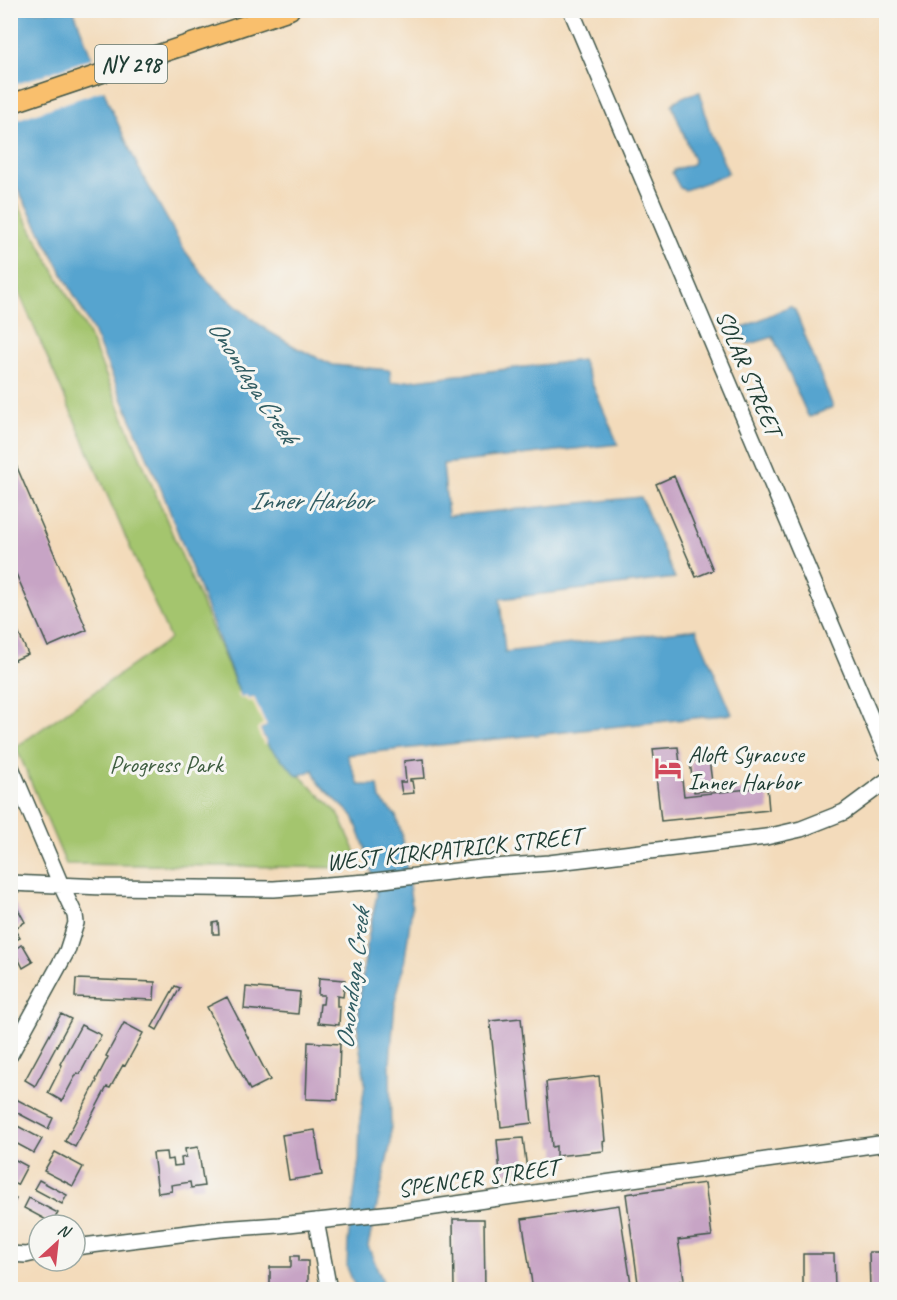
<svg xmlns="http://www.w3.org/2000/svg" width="897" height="1300" font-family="Caveat,sans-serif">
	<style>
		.green { fill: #a4c56e; stroke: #628151; stroke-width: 1.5 }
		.water { fill: #56a4cf; stroke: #3a7082; stroke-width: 1.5 }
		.pier { fill: #f3dbbb }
		.building { fill: #c7a4c5 }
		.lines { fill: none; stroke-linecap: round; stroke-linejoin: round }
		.minor-casing { stroke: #3f5548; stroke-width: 18 }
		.major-casing { stroke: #3f5548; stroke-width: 21 }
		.minor { stroke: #fff; stroke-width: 15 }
		.major { stroke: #f9bf6d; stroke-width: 18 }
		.labels { text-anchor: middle; stroke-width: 6; stroke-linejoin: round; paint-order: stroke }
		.shield { fill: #f6f6f2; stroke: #60746d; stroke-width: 1.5 }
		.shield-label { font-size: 22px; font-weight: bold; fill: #1f3d34 }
		.street-label { font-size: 24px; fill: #1f3d34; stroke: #f6f6f2 }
		.poi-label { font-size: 24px; fill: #1f3d34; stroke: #f6f6f2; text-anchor: start }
		.park-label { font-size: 24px; fill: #405f42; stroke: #f6f6f2 }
		.water-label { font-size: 26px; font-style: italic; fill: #305c62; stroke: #f6f6f2 }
	</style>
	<rect width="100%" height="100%" fill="#f6f6f2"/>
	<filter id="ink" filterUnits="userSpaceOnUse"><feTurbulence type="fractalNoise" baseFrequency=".0167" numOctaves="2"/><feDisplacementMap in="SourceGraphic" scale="12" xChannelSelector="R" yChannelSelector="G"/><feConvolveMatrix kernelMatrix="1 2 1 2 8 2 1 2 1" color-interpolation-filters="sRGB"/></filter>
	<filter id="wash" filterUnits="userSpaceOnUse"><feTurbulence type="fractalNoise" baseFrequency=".008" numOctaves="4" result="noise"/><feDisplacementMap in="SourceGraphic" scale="24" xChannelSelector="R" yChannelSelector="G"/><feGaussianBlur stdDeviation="1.35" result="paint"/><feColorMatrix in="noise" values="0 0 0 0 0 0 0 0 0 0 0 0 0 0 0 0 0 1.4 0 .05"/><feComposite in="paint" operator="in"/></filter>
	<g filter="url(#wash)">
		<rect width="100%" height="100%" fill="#f3dbbb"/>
		<!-- green -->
		<path class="green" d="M10 190 88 333 241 697H254L267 726V744L338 813 363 868 66 864 16 747 170 639 11 274Z"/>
		<!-- water -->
		<path class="water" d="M10 11H74L109 104 138 167 185 251 208 281 237 307 268 331 297 348 333 365 390 370 391 383 582 360 618 444 443 464 448 516 641 497 675 578 500 599 505 652 696 629 732 714 347 755 359 785H378L380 799 396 816 402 835 412 907 404 965 395 1002 390 1063 391 1142 368 1246 386 1289H356L347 1267 348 1241 359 1160 360 1119 365 1083 358 1035 359 1002 368 938 377 895 367 853 353 816 319 784 313 770 298 776 267 744 260 729 266 726 253 697 248 699 241 697 162 491 93 331 11 176Z
			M700 92 710 132 728 172 723 176 685 190 680 188 672 173 674 170 693 164 694 160 672 105C677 97 691 94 700 92Z
			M790 306 795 310 833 407 809 417 807 414 773 337 750 344 746 343 742 330 744 327Z"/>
		<!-- pier -->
		<path class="pier" d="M95 57 107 89 10 122 11 86Z
			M239 692 241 697 246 695 249 699 254 697 267 726 260 729 267 744 264 745 257 730 258 727 263 724 252 701 248 702 245 699H240L236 693Z"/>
		<g id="blocks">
			<!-- building -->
			<path class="building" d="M10 451 87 630 48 647 10 560Z
				M674 476 713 570 696 577 656 484Z
				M10 614 28 654 10 662Z
				M678 747 684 796 767 787 769 810 661 821 653 749Z
				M423 759 425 778 410 779V781H412L414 793 402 794 400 782H406L404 761Z
				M709 759 713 790 694 792 690 762Z
				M15 904 25 922 14 929 20 938 10 943V906Z
				M218 922 219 934H213V923Z
				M21 945H23L33 962 23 968 14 950Z
				M319 978 345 980 343 997 337 996V1006H340L339 1025 318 1023 320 1004H323L324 995H318Z
				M76 979 155 982 154 1000 75 997Z
				M175 986 180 988 157 1030 152 1027Z
				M246 987 300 992 298 1014 244 1009Z
				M227 997 270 1080 250 1090 207 1007Z
				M61 1014 71 1019 35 1086 25 1080Z
				M521 1018 532 1123 501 1127 490 1021Z
				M124 1023 143 1033 125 1066 123 1065 110 1088 107 1087 75 1147 65 1141 97 1081 96 1080 108 1057 106 1056Z
				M81 1025 101 1035 80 1074 77 1073 62 1101 48 1093 62 1065 60 1064Z
				M308 1042 340 1044 338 1100 306 1099Z
				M599 1076 605 1141 603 1142 604 1151 556 1156V1146L552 1147 546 1082Z
				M10 1096 53 1118 48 1129 10 1109Z
				M10 1122 42 1139 34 1153 10 1140Z
				M315 1130 322 1175 289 1180 282 1135Z
				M523 1138 527 1170 500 1173 497 1140Z
				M198 1147 204 1186 191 1188 190 1182 171 1185 172 1191 158 1193 153 1153 166 1152 167 1160 173 1159 174 1166 182 1165 181 1158 186 1157 185 1149Z
				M55 1152 83 1167 73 1186 44 1171Z
				M10 1157 27 1166 17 1185 10 1182Z
				M39 1180 67 1195 62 1204 34 1189Z
				M705 1183 712 1236 678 1240 684 1279 663 1290H639L626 1194Z
				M10 1196 16 1199 10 1209Z
				M29 1198 58 1213 52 1223 24 1208Z
				M619 1205 632 1290H533L522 1219Z
				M453 1219H484L485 1290H454Z
				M869 1252H886V1290H870Z
				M803 1254H834L835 1289H803Z
				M291 1256H299V1261H308V1290H270V1267H291Z"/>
		</g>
	</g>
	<g filter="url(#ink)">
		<use href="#blocks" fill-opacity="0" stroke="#3f5548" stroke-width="1.5"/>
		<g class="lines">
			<defs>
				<path id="minor" d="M571 10 886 753
					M10 765 61 885 75 915 76 923 67 951 10 1055
					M10 883 103 887 274 889 367 882 481 868 549 863 766 837 801 829 844 812 886 781
					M316 1221 329 1290
					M75 1247 220 1229 279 1225 393 1213 886 1143
					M10 1254 26 1255 39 1252"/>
				<path id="major" d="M10 104 290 10"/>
			</defs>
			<!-- minor casing -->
			<use href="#minor" class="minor-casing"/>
			<!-- major casing -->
			<use href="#major" class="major-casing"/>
			<!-- minor -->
			<use href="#minor" class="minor"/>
			<!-- major -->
			<use href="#major" class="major"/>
		</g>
	</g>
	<!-- icons -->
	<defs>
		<symbol id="hotel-bare" viewBox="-9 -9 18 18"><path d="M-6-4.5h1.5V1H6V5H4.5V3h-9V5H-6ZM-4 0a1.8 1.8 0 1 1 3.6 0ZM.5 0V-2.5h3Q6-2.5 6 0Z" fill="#d1495b" stroke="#f6f6f2" stroke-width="2.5" paint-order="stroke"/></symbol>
	</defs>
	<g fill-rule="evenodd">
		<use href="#hotel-bare" x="649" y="749" width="38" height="38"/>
	</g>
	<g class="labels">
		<!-- shield labels -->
		<rect class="shield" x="95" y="45" width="72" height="38" rx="4.5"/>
		<g class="shield-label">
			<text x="131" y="72">NY 298</text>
		</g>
		<!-- street labels -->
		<g class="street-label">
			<text transform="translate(749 373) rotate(67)" y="8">SOLAR STREET</text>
			<text transform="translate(454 849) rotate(-6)" y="8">WEST KIRKPATRICK STREET</text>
			<text transform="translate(478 1178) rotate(-8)" y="8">SPENCER STREET</text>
		</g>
		<!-- poi labels -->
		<g class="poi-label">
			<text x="688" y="762">Aloft Syracuse<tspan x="688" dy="28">Inner Harbor</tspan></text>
		</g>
		<!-- park labels -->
		<g class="park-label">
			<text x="166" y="772">Progress Park</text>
		</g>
		<!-- water labels -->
		<g class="water-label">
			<text transform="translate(253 381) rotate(57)" y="9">Onondaga Creek</text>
			<text x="311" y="509">Inner Harbor</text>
			<text transform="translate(352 979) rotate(-83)" y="9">Onondaga Creek</text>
		</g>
	</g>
	<!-- margin -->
	<rect width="897" height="1300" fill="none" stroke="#f6f6f2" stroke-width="36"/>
	<!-- north arrow -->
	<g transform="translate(57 1243) rotate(27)"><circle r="28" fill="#f6f6f2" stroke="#a0aca6" stroke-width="1.5"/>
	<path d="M0-4.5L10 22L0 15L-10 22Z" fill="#d1495b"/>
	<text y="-9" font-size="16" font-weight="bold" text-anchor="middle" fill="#1f3d34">N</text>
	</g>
</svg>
